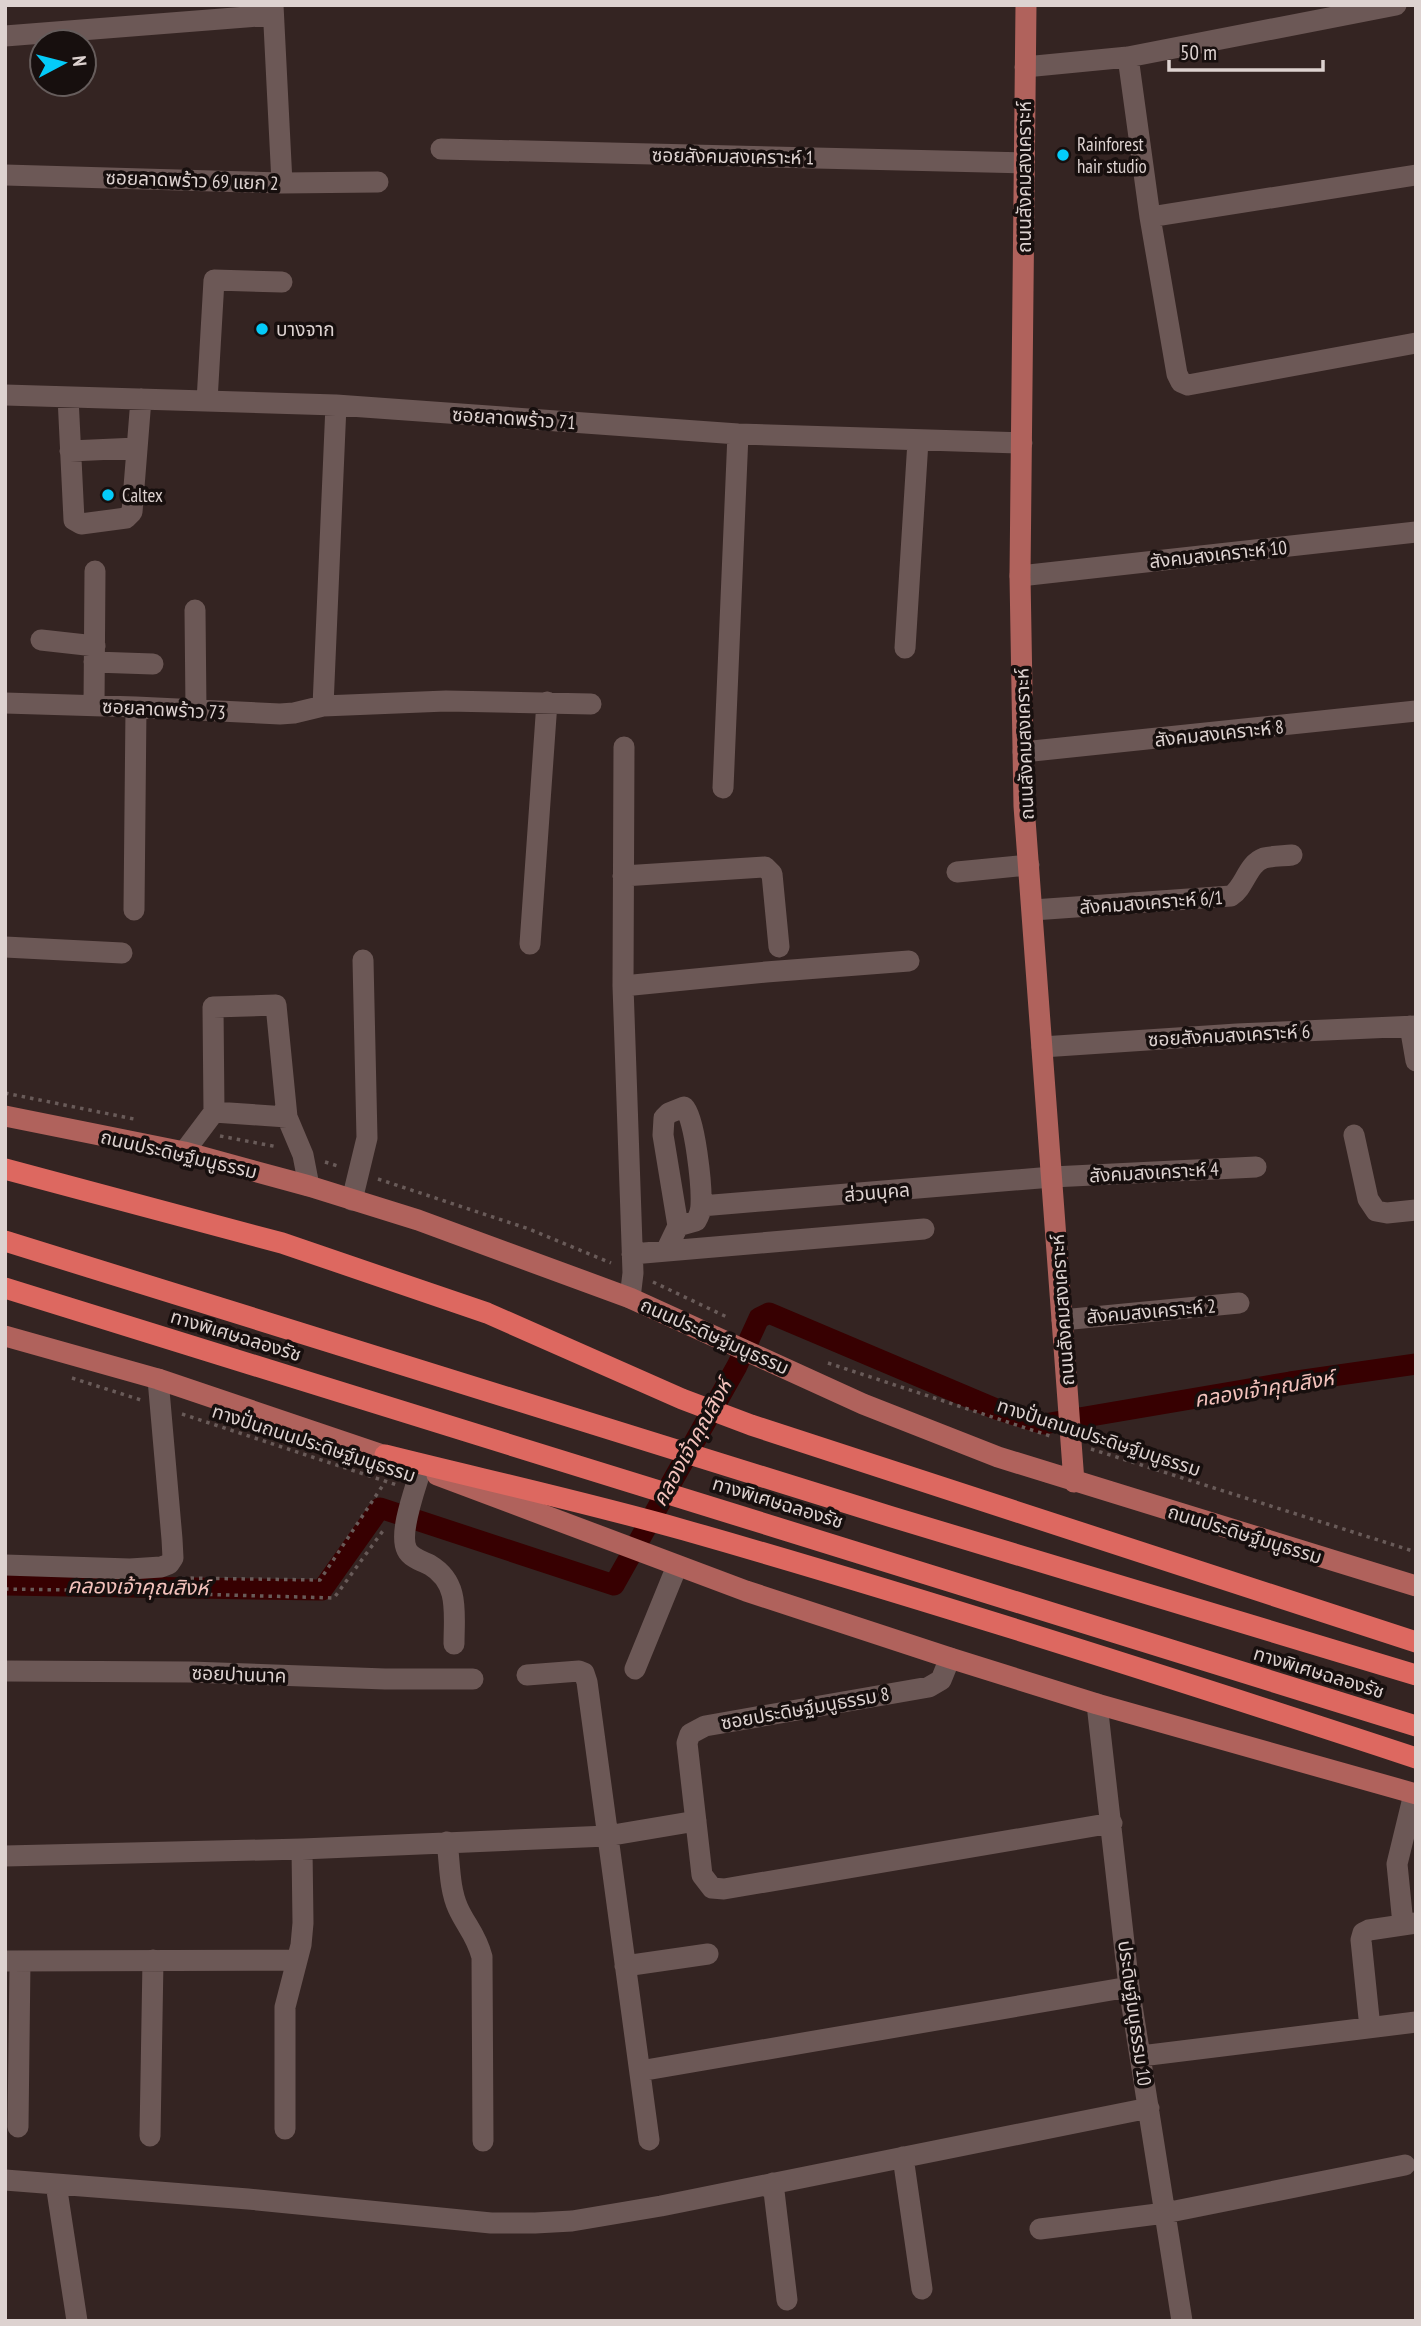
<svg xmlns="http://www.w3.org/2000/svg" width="1421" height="2326" font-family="'PT Sans Narrow','Noto Sans Thai',sans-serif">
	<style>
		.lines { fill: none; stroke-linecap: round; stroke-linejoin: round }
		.canal { stroke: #370001; stroke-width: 21 }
		.path { stroke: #695b59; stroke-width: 3.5; stroke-dasharray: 3.5 5; stroke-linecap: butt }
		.minor { stroke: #6c5856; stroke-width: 21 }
		.major { stroke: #b0625c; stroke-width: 21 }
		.highway { stroke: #dd6860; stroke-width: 21 }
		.poi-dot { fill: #04cbf9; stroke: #170f0e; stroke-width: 2.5 }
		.labels { text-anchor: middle; stroke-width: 7; stroke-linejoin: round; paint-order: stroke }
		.poi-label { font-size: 19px; fill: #ddd2d0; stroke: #170f0e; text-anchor: start }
		.street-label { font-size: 19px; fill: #ddd2d0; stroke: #170f0e }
		.water-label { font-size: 21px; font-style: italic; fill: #f3c2bc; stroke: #170f0e }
	</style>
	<rect width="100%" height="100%" fill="#342422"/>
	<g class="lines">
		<!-- canal -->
		<path class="canal" d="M5 1585 322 1590 380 1508 614 1585 737 1366 759 1318 769 1313 996 1409 1044 1424 1290 1382 1416 1364"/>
		<!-- path -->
		<path class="path" d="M5 1093 134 1119
			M220 1136 278 1147
			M325 1162 341 1167
			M378 1179 529 1229 611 1263
			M653 1282 729 1318
			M828 1363 1050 1436
			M72 1378 141 1400
			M182 1414 397 1485
			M1091 1449 1416 1552
			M182 1578 320 1580 385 1482
			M5 1589 68 1590
			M124 1592 334 1598 385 1528"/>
		<!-- minor -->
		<path class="minor" d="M273 5 282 183
			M5 36 273 15
			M1128 57 1150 217 1177 374 1181 382 1188 385 1416 343
			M1025 67 1128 57 1396 5
			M441 149 1024 163
			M5 175 282 183 378 182
			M1150 217 1416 175
			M5 395 336 405 738 434 1022 443
			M68 397 74 520 81 524 126 518 132 512 141 399
			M207 401 214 280 282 282
			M70 451 137 448
			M1020 576 1416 532
			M195 610 196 710
			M41 640 95 646
			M905 648 918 441
			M94 662 153 664
			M5 703 136 707 280 714 294 713 323 706 446 701 591 704
			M94 706 95 571
			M323 706 336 405
			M624 747 623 986 633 1273 630 1298
			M1023 752 1416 711
			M723 788 738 434
			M957 872 1029 865
			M623 876 765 867 772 874 779 947
			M134 910 136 707
			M1033 910 1231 896C1245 887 1247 864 1264 858 1272 856 1283 856 1292 855
			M530 944 547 702
			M5 947 122 953
			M623 986 766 972 909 961
			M1410 1026 1416 1061
			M1042 1047 1237 1034 1416 1026
			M214 1112 213 1007 276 1005 287 1117
			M1354 1135 1368 1199 1376 1211 1387 1213 1416 1210
			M184 1152 214 1112 287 1117 303 1155 309 1186
			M352 1200 367 1138 363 960
			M701 1206 1052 1177 1256 1167
			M666 1251 678 1226 663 1135 664 1118 669 1113 684 1107C695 1117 702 1187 701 1205 701 1211 699 1216 696 1221L678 1226
			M632 1254 924 1229
			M1062 1320 1239 1303
			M421 1469C416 1487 398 1533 407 1550 411 1558 422 1561 430 1565 460 1583 454 1613 454 1644
			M5 1565 130 1569 161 1567 169 1564 173 1558 172 1539 158 1379
			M950 1658 941 1680 929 1687 705 1726 690 1734 687 1743 702 1875 712 1888 724 1889 1112 1823
			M635 1669 677 1566
			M5 1671 190 1672 385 1679H473
			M527 1675 579 1671 584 1673 587 1682 649 2140
			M1097 1704 1129 1987 1182 2321
			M447 1842C450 1863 449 1888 458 1908 466 1926 476 1934 482 1957L483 2141
			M5 1856 302 1849 607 1836 696 1821
			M1403 1924 1397 1864 1414 1794
			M5 1961 297 1960
			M625 1966 708 1954
			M1370 2028 1361 1940 1363 1933 1369 1930 1416 1923
			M1141 2056 1416 2022
			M640 2071 1129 1987
			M18 2127 20 1961
			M285 2129V2007L301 1945 303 1923 302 1849
			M150 2136 153 1960
			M903 2157 922 2289
			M5 2180 248 2199 491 2223H535L572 2221 661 2206 1149 2108
			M773 2183 787 2300
			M56 2184 77 2321
			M1040 2229 1165 2213 1405 2165"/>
		<!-- major -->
		<path class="major" d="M1026 5 1020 576 1024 806 1074 1482
			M5 1116 184 1152 309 1186 418 1220 630 1298 863 1404 998 1457 1416 1586
			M5 1336 158 1379 400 1461
			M437 1475 746 1591 950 1658 1097 1704 1416 1794"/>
		<!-- highway -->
		<path class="highway" d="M5 1169 282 1243 487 1313 682 1399 751 1425 1416 1642
			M5 1241 892 1517 1416 1675
			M5 1288 1416 1726
			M385 1455C485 1480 585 1502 684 1530 930 1600 1173 1678 1416 1758"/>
	</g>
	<!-- markers -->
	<g class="poi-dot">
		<circle cx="1063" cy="155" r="7"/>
		<circle cx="262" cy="329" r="7"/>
		<circle cx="108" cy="495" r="7"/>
	</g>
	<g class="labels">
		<!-- poi labels -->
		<g class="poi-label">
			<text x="1077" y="151">Rainforest<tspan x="1077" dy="22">hair studio</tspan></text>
			<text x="276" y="336">บางจาก</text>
			<text x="122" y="502">Caltex</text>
		</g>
		<!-- street labels -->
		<g class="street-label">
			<text transform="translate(733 156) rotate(1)" y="7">ซอยสังคมสงเคราะห์ 1</text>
			<text transform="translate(1024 177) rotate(-90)" y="7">ถนนสังคมสงเคราะห์</text>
			<text transform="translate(192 180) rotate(2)" y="7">ซอยลาดพร้าว 69 แยก 2</text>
			<text transform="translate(514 418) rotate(4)" y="7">ซอยลาดพร้าว 71</text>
			<text transform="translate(1218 554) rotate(-6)" y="7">สังคมสงเคราะห์ 10</text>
			<text transform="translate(164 709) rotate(3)" y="7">ซอยลาดพร้าว 73</text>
			<text transform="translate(1219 733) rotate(-6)" y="7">สังคมสงเคราะห์ 8</text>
			<text transform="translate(1024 744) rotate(-92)" y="7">ถนนสังคมสงเคราะห์</text>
			<text transform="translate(1151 902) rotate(-4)" y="7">สังคมสงเคราะห์ 6/1</text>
			<text transform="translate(1229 1035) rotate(-3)" y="7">ซอยสังคมสงเคราะห์ 6</text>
			<text transform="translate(179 1154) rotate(13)" y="7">ถนนประดิษฐ์มนูธรรม</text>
			<text transform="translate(1154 1172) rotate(-3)" y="7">สังคมสงเคราะห์ 4</text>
			<text transform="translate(877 1192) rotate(-5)" y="7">ส่วนบุคล</text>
			<text transform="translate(1062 1310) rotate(-94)" y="7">ถนนสังคมสงเคราะห์</text>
			<text transform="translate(1151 1311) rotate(-5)" y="7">สังคมสงเคราะห์ 2</text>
			<text transform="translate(236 1335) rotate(17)" y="7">ทางพิเศษฉลองรัช</text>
			<text transform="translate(715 1336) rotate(24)" y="7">ถนนประดิษฐ์มนูธรรม</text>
			<text transform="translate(1099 1437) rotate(18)" y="7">ทางปั่นถนนประดิษฐ์มนูธรรม</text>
			<text transform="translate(314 1443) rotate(18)" y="7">ทางปั่นถนนประดิษฐ์มนูธรรม</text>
			<text transform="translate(778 1502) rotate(17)" y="7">ทางพิเศษฉลองรัช</text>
			<text transform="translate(1245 1534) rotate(17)" y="7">ถนนประดิษฐ์มนูธรรม</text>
			<text transform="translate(1319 1672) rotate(17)" y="7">ทางพิเศษฉลองรัช</text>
			<text transform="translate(239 1674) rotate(2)" y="7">ซอยปานนาค</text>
			<text transform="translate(805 1708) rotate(-10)" y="7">ซอยประดิษฐ์มนูธรรม 8</text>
			<text transform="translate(1135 2013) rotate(82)" y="7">ประดิษฐ์มนูธรรม 10</text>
		</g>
		<!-- water labels -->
		<g class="water-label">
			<text transform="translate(1264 1389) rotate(-9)" y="7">คลองเจ้าคุณสิงห์</text>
			<text transform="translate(692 1443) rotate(-61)" y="7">คลองเจ้าคุณสิงห์</text>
			<text transform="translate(138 1587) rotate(1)" y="7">คลองเจ้าคุณสิงห์</text>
		</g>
	</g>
	<!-- border -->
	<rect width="1421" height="2326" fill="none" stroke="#ddd2d0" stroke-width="14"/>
	<!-- north arrow -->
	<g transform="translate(63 63) rotate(83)"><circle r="33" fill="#170f0e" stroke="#665d5c" stroke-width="2"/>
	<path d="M0-5L12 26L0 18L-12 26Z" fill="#04cbf9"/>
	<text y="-10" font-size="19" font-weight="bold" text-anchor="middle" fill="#ddd2d0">N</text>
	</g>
	<!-- scale -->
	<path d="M1169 60v10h154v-10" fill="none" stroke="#ddd2d0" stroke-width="3.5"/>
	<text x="1180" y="60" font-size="21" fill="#ddd2d0" stroke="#170f0e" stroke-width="5" paint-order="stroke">50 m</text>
</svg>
